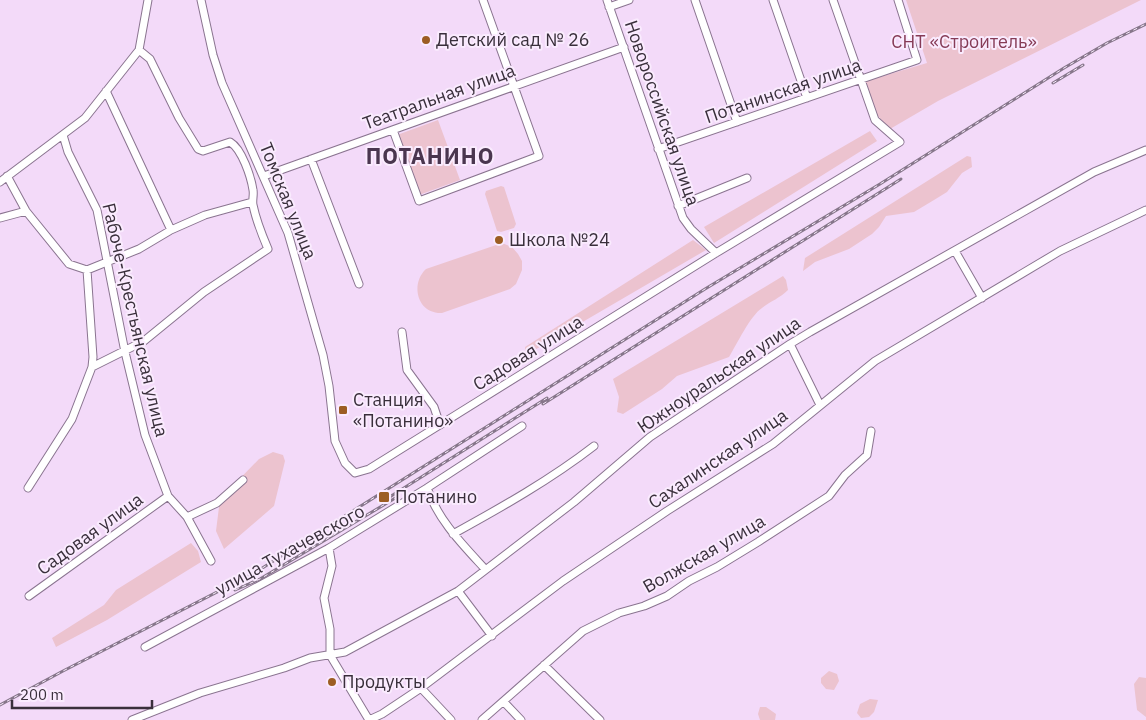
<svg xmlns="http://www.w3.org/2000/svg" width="1146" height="720" font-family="'IBM Plex Sans',sans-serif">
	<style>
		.green { fill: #ecc3cf }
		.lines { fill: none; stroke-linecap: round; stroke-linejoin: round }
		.minor-casing { stroke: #8a7490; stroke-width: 9 }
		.minor { stroke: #fff; stroke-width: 7 }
		.rail-casing { stroke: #86768a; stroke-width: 3 }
		.rail { stroke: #faebfe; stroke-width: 1; stroke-dasharray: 4; stroke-linecap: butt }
		.poi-dot { fill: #9c5d23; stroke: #faebfe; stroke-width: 2 }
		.labels { text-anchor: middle; stroke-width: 4; stroke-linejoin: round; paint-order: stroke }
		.poi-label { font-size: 18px; fill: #392f3b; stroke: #faebfe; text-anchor: start }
		.park-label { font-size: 18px; fill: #863b56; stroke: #faebfe }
		.street-label { font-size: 18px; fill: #392f3b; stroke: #faebfe }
		.district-label { font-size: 22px; font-weight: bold; letter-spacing: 1px; fill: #4a364f; stroke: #faebfe }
	</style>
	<rect width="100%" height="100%" fill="#f3daf9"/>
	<!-- green -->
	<path class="green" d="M906 0H1141L938 101 890 129 874 112 863 82 927 63Z
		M438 120 460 180 419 195 397 135Z
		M870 131 877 141 714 243 704 227Z
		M967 156 971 157 972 167 962 173 947 192 934 200 914 212 886 216 879 227 872 234 849 249 815 262 803 271 805 258Z
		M501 186 504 187 516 224 514 228 501 232 497 231 485 194 486 191Z
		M693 240 706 250 526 355 525 347Z
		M502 243 512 247 518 254 522 261V270L516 284 510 289 442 313C417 314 410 284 426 269Z
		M783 276 786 280 788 290C780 298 771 301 762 308 750 316 737 344 729 357L677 376 662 389 623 414 617 412 619 397 613 379Z
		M273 452 283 455 285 461 274 506 224 549 216 531 220 499 259 459Z
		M191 543 198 551 201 562 107 620 56 647 52 638 104 605 116 590Z
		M829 671 837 674 839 681 834 690 826 689 821 683V678Z
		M1139 677 1146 678V717L1137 710 1134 684Z
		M870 699 878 700 874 712 869 717 861 718 857 713 860 704Z
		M760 707H766L776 714 775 720H760L758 714Z"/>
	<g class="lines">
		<defs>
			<path id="minor" d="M201 0 213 55 222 83 288 233 323 355 329 386 335 441 345 463 355 473 369 469 716 253 900 142 875 120 833 0
				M607 0 683 218 691 229 716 253
				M695 0 737 122
				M773 0 807 98
				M609 7 629 0
				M106 91 171 230
				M393 130 419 201 539 156 483 0
				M63 135 68 152 97 210 125 352 145 435 168 496 187 517 211 561
				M658 149 917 60 898 0
				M311 159 359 284
				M7 176 26 211 69 264 87 270 93 357 92 367 72 419 28 488
				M264 176 624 47
				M0 182 85 118 139 50 148 0
				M678 206 747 178
				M0 218 26 211
				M955 251 982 298
				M87 270 139 249 171 230 205 215 252 202
				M402 332 407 370 434 407 440 425
				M790 344 820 405
				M92 367 144 341 204 292 268 249C262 235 256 220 253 205 252 200 254 195 253 190 251 177 242 149 230 142L203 151 198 149 179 118 150 59 139 50
				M427 488C438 520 462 544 485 569
				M187 517 217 503 243 480
				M453 534C502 507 550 480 594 446
				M329 548 332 566 324 598 330 629V655
				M458 591 492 636
				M29 596 168 496
				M145 647 329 548 427 488 522 426
				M330 655 369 720
				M544 665 600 720
				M421 688 451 720
				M504 702 521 720
				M132 720 200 693 284 668 310 658 345 652 458 591 574 502 650 437 790 344 810 332 1094 172 1146 150
				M369 720 382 714 421 688 563 581 667 511 773 444 875 361 1060 251 1146 210
				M482 720 583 631 619 613 644 606 667 596 689 581 717 567 758 542 829 496 845 475 867 455 871 431"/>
		</defs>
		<!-- minor casing -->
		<use href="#minor" class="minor-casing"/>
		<!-- minor -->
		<use href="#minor" class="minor"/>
		<defs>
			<path id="rail" d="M1053 83 1083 65
				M543 404 901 179
				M388 498 547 398
				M235 590 260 579 397 497
				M0 705 63 671 256 572 705 289 880 184 1064 68 1107 43 1146 24"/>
		</defs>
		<!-- rail casing -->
		<use href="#rail" class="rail-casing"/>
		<!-- rail -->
		<use href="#rail" class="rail"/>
	</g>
	<!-- markers -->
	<g class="poi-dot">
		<circle cx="426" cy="40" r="5"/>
		<circle cx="499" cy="240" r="5"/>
		<rect x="338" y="405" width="10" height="10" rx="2.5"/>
		<rect x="378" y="491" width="12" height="12" rx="2.5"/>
		<circle cx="332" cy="682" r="5"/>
	</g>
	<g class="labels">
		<!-- poi labels -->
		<g class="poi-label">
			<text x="436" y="46">Детский сад № 26</text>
			<text x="509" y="246">Школа №24</text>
			<text x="353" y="406">Станция<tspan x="353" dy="21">«Потанино»</tspan></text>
			<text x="395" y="503">Потанино</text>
			<text x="342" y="688">Продукты</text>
		</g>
		<!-- park labels -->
		<g class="park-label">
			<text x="964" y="48">СНТ «Строитель»</text>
		</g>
		<!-- street labels -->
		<g class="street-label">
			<text transform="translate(783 91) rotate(-19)" y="6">Потанинская улица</text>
			<text transform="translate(439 97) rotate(-20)" y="6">Театральная улица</text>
			<text transform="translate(662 113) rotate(71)" y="6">Новороссийская улица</text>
			<text transform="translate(288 201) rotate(68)" y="6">Томская улица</text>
			<text transform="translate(135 320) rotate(77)" y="6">Рабоче-Крестьянская улица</text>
			<text transform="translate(528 353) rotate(-32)" y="6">Садовая улица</text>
			<text transform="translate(719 375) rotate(-34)" y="6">Южноуральская улица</text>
			<text transform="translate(718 459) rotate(-34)" y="6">Сахалинская улица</text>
			<text transform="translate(90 534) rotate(-36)" y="6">Садовая улица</text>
			<text transform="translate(290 550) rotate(-29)" y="6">улица Тухачевского</text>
			<text transform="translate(704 554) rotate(-30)" y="6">Волжская улица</text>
		</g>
		<!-- district labels -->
		<g class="district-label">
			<text x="430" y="164">ПОТАНИНО</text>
		</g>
	</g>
	<!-- scale -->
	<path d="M12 700v8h140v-8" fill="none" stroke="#392f3b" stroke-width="2.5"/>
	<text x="20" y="700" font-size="15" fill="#392f3b" stroke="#faebfe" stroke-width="4" paint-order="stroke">200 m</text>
</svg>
